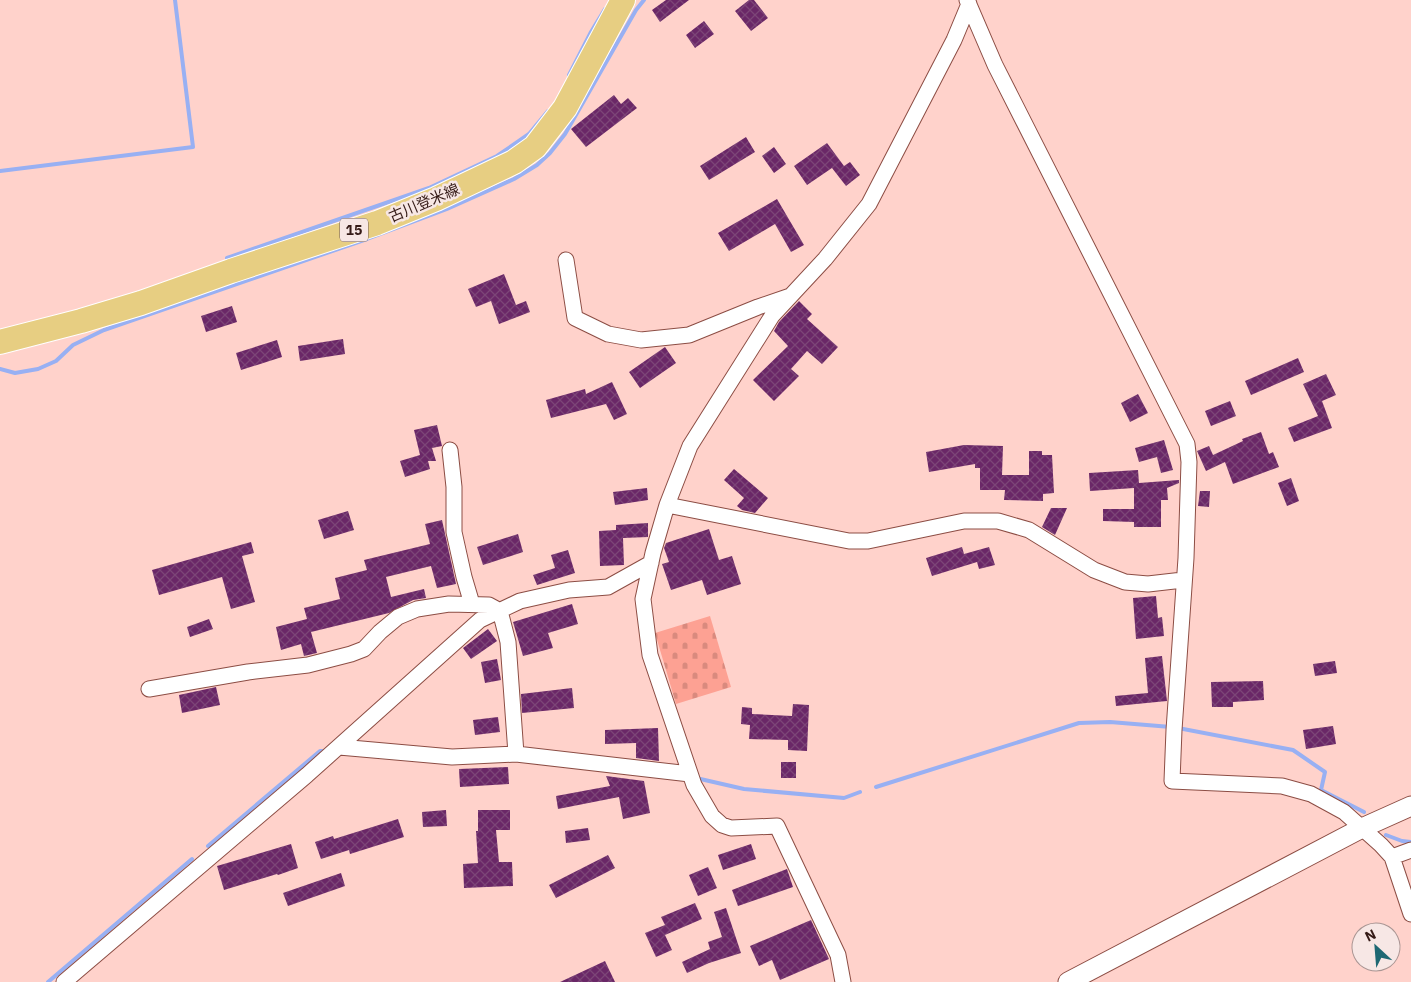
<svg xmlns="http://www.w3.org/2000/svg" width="1411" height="982" font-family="'IBM Plex Sans','Noto Sans JP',sans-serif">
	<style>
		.cemetery { fill: url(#cemetery-stones) }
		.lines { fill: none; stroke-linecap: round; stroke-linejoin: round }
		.stream { stroke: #98b0f3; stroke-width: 4 }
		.building { fill: url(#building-cross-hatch) }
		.minor-casing { stroke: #8c4d44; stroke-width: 17 }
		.tertiary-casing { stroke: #8c4d44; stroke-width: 21 }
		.primary-casing { stroke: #fff; stroke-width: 26 }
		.minor { stroke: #fff; stroke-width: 15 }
		.tertiary { stroke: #fff; stroke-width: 19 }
		.primary { stroke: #e7ce82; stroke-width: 24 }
		.labels { text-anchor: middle; stroke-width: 5; stroke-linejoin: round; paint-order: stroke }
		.shield { fill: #f7e7e5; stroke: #6f5855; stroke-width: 1 }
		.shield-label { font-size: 14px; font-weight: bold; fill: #351b17 }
		.street-label { font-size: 15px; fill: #351b17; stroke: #f7e7e5 }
	</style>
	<defs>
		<pattern id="cemetery-stones" width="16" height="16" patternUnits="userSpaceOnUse" patternTransform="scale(1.25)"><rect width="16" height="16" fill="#fda193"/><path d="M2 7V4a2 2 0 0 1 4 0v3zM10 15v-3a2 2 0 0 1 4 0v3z" fill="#d98a7e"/></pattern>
		<pattern id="building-cross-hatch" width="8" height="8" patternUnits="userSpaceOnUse" patternTransform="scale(1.25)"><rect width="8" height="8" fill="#6a2767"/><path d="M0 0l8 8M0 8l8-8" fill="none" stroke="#7c4577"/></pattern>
	</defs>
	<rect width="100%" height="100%" fill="#ffd2cb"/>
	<!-- cemetery -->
	<path class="cemetery" d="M710 616 731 687 676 704 655 633Z"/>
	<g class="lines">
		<!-- stream -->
		<path class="stream" d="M569 75 591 32 605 9
			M0 171 193 147 175 0
			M227 258 429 188 497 156 529 134 548 111
			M0 369 15 373 38 369 56 361 73 345 104 330 367 239 447 209 514 179 537 165 550 153 565 134 636 10 644 0
			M1178 728 1293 750 1325 772 1321 790 1364 812
			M696 778 744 789 844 798 860 792
			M876 787 1079 723 1110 722 1171 727
			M1386 835 1402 841 1411 842
			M208 846 320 751H323
			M48 982 192 859"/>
	</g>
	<!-- building -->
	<path class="building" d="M666 0H689L660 22 652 10Z
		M749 0H754L768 18 751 31 735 11Z
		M704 21 714 34 695 48 686 35Z
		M614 95 621 104 628 98 637 108 586 147 571 129Z
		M746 137 755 152 709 180 700 166Z
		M827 143 844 166 850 162 860 175 846 186 832 168 807 185 794 166Z
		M774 147 786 164 774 173 762 156Z
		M777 199 804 245 791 252 775 224 729 251 718 233Z
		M504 274 516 305 526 301 530 312 499 324 491 301 476 307 468 289Z
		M799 301 812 314 807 319 838 347 822 364 807 351 791 369 799 376 774 401 753 380 788 346 774 331 779 322Z
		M232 306 237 322 206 332 201 316Z
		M343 339 345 354 300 361 298 346Z
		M277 340 282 357 241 370 236 353Z
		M665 347 676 363 640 388 629 372Z
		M1298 358 1304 372 1251 395 1245 381Z
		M1326 374 1336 395 1322 401 1332 428 1294 442 1288 428 1318 416 1303 384Z
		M612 382 627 414 614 420 606 404 551 418 546 400 585 389 586 394Z
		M1138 394 1148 413 1130 422 1121 403Z
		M1230 401 1236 416 1211 426 1205 411Z
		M437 425 442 446 432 448 436 461H428L430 469 405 477 400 461 420 455 414 430Z
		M1261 432 1269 454 1273 452 1279 467 1233 484 1225 462 1206 471 1197 451 1209 446 1213 455 1243 441 1242 439Z
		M1164 440 1173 470 1161 473 1157 457 1139 462 1135 448Z
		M964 445 1003 446 1002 475H1029V451H1042V455H1052L1054 493 1043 494V501L1004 500 1005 490H980V468H975V464L929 472 926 452Z
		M734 469 768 498 755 513 742 510 737 506 744 498 724 480Z
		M1138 470 1139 483 1179 480V483L1167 488 1168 500H1161V527H1134V522L1103 521V509H1134V488L1090 491 1089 473Z
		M1291 478 1299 501 1287 506 1278 483Z
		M647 488 648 500 615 505 613 492Z
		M1200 491H1210L1209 507 1198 506Z
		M1051 508H1067L1055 535 1042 527Z
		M348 511 354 530 324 539 318 520Z
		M442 520 456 584 437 588 431 566 386 577 391 597 424 589 426 598 413 600 389 613 311 632 317 653 304 656 301 644 281 650 276 627 307 619 304 608 340 599 335 578 367 570 364 560 430 544 425 524Z
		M648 523V537L623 538 624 565 600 566 599 531 616 530V525Z
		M709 529 719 560 732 556 741 584 707 595 702 580 671 590 662 564 669 562 664 548 666 543Z
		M518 534 523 552 483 565 477 547Z
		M251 542 254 553 242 556 255 602 231 609 222 577 159 595 152 570Z
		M962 547 964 554 989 547 995 565 979 569 977 562 932 576 926 558Z
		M568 550 575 573 537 585 533 575 555 568 551 555Z
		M1156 596 1158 618 1162 617 1164 636 1136 639 1133 598Z
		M572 604 578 624 548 633 553 648 523 656 513 622Z
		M209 619 213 629 190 637 187 627Z
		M488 629 497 641 471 659 463 648Z
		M1162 656 1167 701 1116 706 1115 696 1148 693 1145 658Z
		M497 659 501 680 485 683 481 662Z
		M1335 661 1337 673 1315 676 1313 664Z
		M1263 681 1264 700 1233 702V707H1212L1211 682Z
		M216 687 220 705 182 713 179 695Z
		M572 688 574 708 522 713 521 694Z
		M793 704 809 705 807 751 788 750V740L749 739 750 725 741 724 742 707 752 708V714L792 716Z
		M498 717 500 732 475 735 473 720Z
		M1333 726 1336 744 1306 749 1303 730Z
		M658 728 659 761 636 758V743L605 744V730Z
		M781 762H796V778H781Z
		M508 767 509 784 460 787 459 769Z
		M606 776 644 781 650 813 623 819 619 797 558 809 556 796 610 786Z
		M446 810 447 826 423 827 422 812Z
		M478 810H510V830H496L499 862H512L513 886 464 888 463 864 478 863 476 831H478Z
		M398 819 404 837 350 854 349 850 321 859 315 842 333 836 334 839Z
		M588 828 590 840 566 843 565 831Z
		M291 844 298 868 278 875 277 874 224 890 217 866Z
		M751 844 756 859 723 870 718 855Z
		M608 855 615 868 556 898 549 885Z
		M708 867 717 888 698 896 689 875Z
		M787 869 793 887 738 906 732 890Z
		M341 873 345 886 288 906 283 893Z
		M695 903 702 919 665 935 672 950 656 957 645 933 665 925 661 917Z
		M726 908 741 953 709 963 687 973 682 962 710 949 708 942 722 937 714 912Z
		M811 920 829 959 780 980 772 960 759 966 750 946Z
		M605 961 615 982H560Z"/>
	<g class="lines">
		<defs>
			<path id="minor" d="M967 0 995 65 1187 444 1189 462 1186 558 1174 730 1172 781 1282 786 1311 794 1344 812 1381 845 1392 857 1411 914
				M566 260 575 318 608 334 641 340 689 335 758 307 790 296
				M450 450 454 487V532L464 577 472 604
				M667 505 849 541H868L964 521H998L1029 530 1094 570 1125 582 1148 584 1183 580
				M149 689 248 672 308 665 351 654 364 649 380 632 398 617 417 609 449 604 489 605 500 611 508 642 516 754
				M339 747 452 757 516 754 690 774
				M1392 857 1411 850
				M64 982 307 775 480 620 520 601 569 590 608 587 651 563
				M843 982 838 955 777 826 731 828 722 825 712 816 694 785 650 655 643 599 653 553 667 505 690 446 772 316 825 259 869 204 954 40 969 4"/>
			<path id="tertiary" d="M1068 982 1362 828 1411 806"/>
			<path id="primary" d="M0 342 81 321 141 303 231 271 377 223 436 199 514 162 535 147 565 108 623 0"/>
		</defs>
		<!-- minor casing -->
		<use href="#minor" class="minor-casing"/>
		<!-- tertiary casing -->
		<use href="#tertiary" class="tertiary-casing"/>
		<!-- primary casing -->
		<use href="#primary" class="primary-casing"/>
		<!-- minor -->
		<use href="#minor" class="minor"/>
		<!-- tertiary -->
		<use href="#tertiary" class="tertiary"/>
		<!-- primary -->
		<use href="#primary" class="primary"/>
	</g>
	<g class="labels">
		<!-- shield labels -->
		<rect class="shield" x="340" y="218.5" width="28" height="23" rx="4"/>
		<g class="shield-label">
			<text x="354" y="235">15</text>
		</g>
		<!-- street labels -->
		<g class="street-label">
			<text transform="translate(424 203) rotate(-23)" y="5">古川登米線</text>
		</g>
	</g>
	<!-- north arrow -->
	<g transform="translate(1376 947) rotate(334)"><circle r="24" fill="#f7e7e5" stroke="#a99593"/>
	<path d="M0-4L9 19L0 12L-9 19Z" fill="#1e6873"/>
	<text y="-8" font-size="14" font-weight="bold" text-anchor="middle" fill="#351b17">N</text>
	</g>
</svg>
